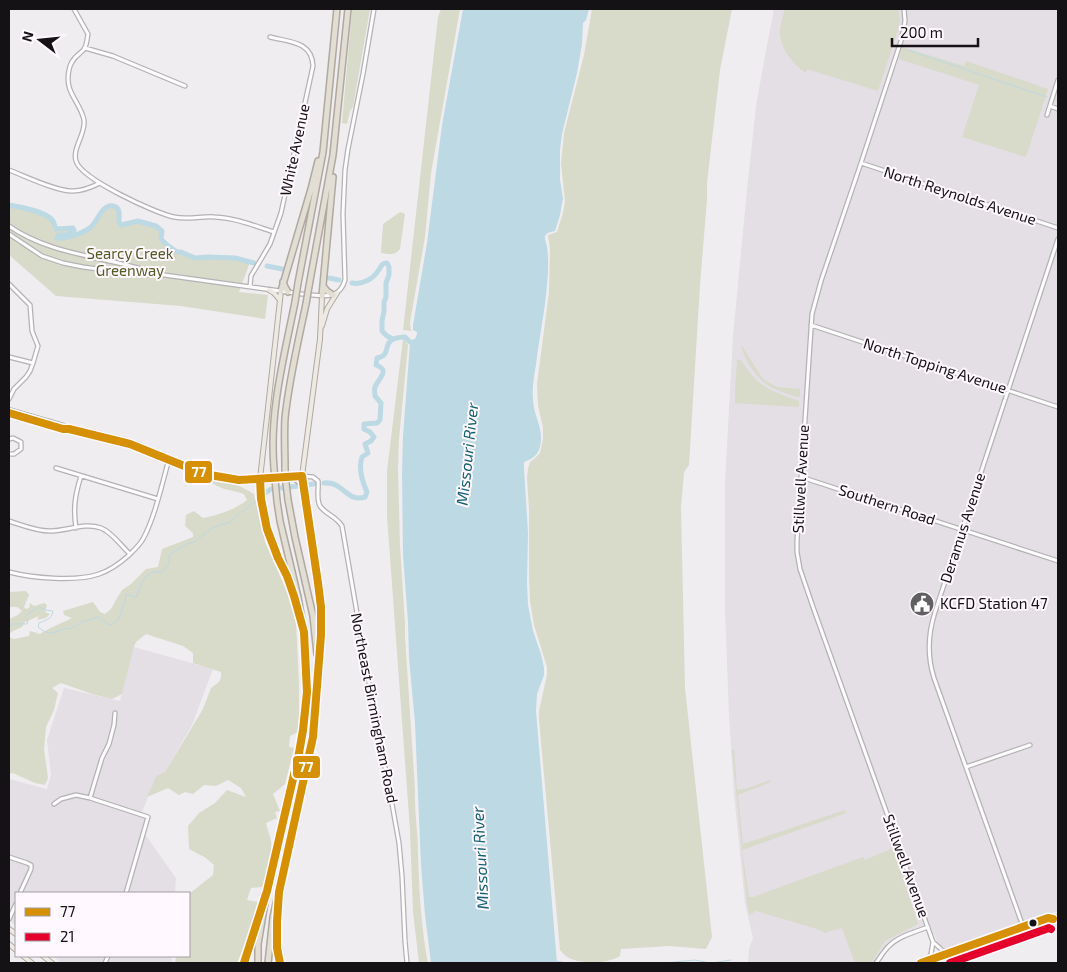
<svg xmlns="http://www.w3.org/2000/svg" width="1067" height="972" font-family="'Exo 2',sans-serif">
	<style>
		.built { fill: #e4dee5 }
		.green { fill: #d8daca }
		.water { fill: #bdd9e3 }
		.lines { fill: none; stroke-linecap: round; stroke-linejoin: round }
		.stream { stroke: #bdd9e3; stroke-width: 1 }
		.river { stroke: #bdd9e3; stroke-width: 5 }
		.minor-casing { stroke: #b4b2b4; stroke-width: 5.5 }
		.major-casing { stroke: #afa9a0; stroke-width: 6 }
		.highway-casing { stroke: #afa9a0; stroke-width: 8 }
		.minor { stroke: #fdfcfd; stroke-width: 3 }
		.major { stroke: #edeae4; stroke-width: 4 }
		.highway { stroke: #e2ded3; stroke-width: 5 }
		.highway-bridge-casing { stroke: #afa9a0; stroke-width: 8; stroke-linecap: butt }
		.highway-bridge { stroke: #e2ded3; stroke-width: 5 }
		.bus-1-casing { stroke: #fff9ff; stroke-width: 11 }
		.bus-2-casing { stroke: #fff9ff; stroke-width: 11 }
		.bus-1 { stroke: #d59003; stroke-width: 8 }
		.bus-2 { stroke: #e4002b; stroke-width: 8 }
		.bus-dot { fill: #141214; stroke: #fff9ff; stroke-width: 2 }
		.labels { text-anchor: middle; stroke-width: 4; stroke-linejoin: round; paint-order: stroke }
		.street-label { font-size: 15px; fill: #141214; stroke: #fff9ff }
		.park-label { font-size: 15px; fill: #535b25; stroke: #fff9ff }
		.poi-label { font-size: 15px; fill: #141214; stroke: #fff9ff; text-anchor: start }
		.water-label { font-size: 16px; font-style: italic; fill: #136175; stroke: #fff9ff }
		.line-badge { stroke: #fff9ff; stroke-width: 2 }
		.badge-label { font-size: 14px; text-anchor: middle; font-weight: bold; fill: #fff }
	</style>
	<rect width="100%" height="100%" fill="#f0edf1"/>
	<!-- built -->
	<path class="built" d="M774 9H1058V911L951 949 942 947 938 944 929 923 897 936 883 950 874 963H748L749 949 753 938 745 903 734 794 729 715 725 611V481L733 336 747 190 756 106 765 56Z
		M134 647 213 669 192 725 165 772 156 776 141 815 148 817 144 833 176 878 175 893H16V926L9 920V779L47 789 51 775 47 740 64 688 120 701Z
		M52 956H172V963H62Z"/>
	<!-- green -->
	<path class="green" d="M352 9H370L353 107 350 111 347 124 342 123Z
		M441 9H460L431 173 425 237 410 322 411 331 403 330 438 17Z
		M592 9H732L720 70 707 183V199L700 285 689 465 684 472 681 508 685 688 712 937 706 949 669 946 621 949 620 956C608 964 581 964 569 958 565 956 563 953 560 950L539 720V711L547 675V667L534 625 530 601 529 577V510L527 477 528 469 530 462 534 459 540 453 543 439V427L538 406 537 384 549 292 550 249 548 235 557 232 563 213 565 201 561 163 564 133 584 55Z
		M785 9H898L900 21 897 33 878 91 807 69 806 73C793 64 781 50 780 33 780 25 783 16 785 9Z
		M902 47 964 66 966 61 1048 89 1026 157 962 137 979 85 899 59Z
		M9 205C20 207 46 211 53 221 54 223 55 226 56 229L73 228 74 230 66 235H59L58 238 60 239 70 237 85 232 92 226 106 207 112 205 117 207 119 209V222L121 225 138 221 156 226 162 231 161 239 167 245 177 252H181L195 258 208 257 235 258 250 262 239 292 268 295 265 319 181 306 56 296 9 255Z
		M400 212 405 214 400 249C395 256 389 254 381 253L383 224Z
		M403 339 405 340 408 345 399 439 398 468 400 546 405 623V636L415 790C414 810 418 831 418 852 419 889 421 927 428 963H419L413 912 410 830 387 516V471Z
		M741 346H742L763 379 777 387 800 389V396L797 397C789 394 779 391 771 387 756 378 746 363 741 346Z
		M737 360H741C757 387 771 391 799 401V407L735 403V391Z
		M212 479 234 483 254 494 265 542 287 592 296 623 299 682V717L298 732 290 736 289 747 294 748 285 784 273 794 280 811 275 812 277 818 266 823C267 829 271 837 271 842 272 857 267 873 263 887L251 888 247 900 258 902 246 942 237 963H175L176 956H189V894L213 875 214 865 206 858 189 849 188 826 199 813 215 803 227 790 246 797 241 788 228 780 216 786 204 785 193 794 185 792 179 795 168 788 147 797 156 776 165 772 203 709 211 688 219 682 221 677V672L193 663V653L183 646 146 634 136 642 134 647 122 694 112 699 92 694 61 683 52 688 58 693 54 710 46 727 44 749 48 778 45 785 35 783 13 773 9 774V637L14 639 29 636 30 631 40 634C50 627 61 624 72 618L64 615 63 611 93 602 100 612 105 614 111 609 117 598 122 590 131 584 146 569 158 567 162 549 193 537V533L185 526 186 515 194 511 203 518C219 515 234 510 247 500L244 494C233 490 221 490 212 483Z
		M26 591 29 595 24 607 26 609 29 608 30 603 34 606 44 603 47 605 45 612 50 614 46 618 37 620 39 616 25 622 22 627 11 632 9 635V619L18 615 22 611 17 607H9V592Z
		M732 750H734L737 790 745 789 770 780 771 782 738 795 743 844 845 810 846 813 742 850 749 897H753L863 857 865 860 893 848 918 924 885 941 872 962 871 963H855L842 928 830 931 826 933 814 928 756 911 749 915 747 903Z"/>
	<!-- water -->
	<path class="water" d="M463 9H589L586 20 583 23 582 44 577 73 562 134 560 150V180L563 198 560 215 555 231C551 232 547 232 545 236 544 239 547 244 547 247 549 260 548 273 547 285 545 312 539 338 536 365 534 376 532 388 533 399 533 413 542 426 541 440 540 453 535 458 524 462V469L528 533 527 583 528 605 533 631 541 654 544 668V675L537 694 536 711 557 963H431L425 915 421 865 415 723 409 658 408 622 403 555 402 473 403 436 410 343C412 339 417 340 417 332L413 330V325L427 243 442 125Z"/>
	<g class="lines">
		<!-- stream -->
		<path class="stream" d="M908 50 1047 97
			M1056 100 1058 101
			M9 626 12 624H27L28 620 25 617 30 612 40 607 45 610 53 611C52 620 45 620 39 623L38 627 45 632 52 633 65 629 72 628 82 622 99 617 108 624 111 625 118 620 125 602 126 594 137 597C140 583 146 569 162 572L169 564V555L187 544 194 542 212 528 219 525 228 523 257 500
			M556 961 567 963
			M664 963 695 960 710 963
			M712 963 731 960"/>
		<!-- river -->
		<path class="river" d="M9 205C20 207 46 211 53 221 54 223 55 226 56 229L73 228 74 230 66 235H59L57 238C66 239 84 233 91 227 98 221 102 204 113 206 121 207 119 216 119 222L121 225 138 221 156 226 162 231 161 239 167 245 177 252H181L195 258 208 257 235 258 254 263
			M267 266 282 269
			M329 278 339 280
			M352 283C362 285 373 279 378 271 380 269 381 265 383 264 384 263 386 263 387 263L389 267V275L386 283V297L384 302V311L382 321V331L387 336 393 339
			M324 483C344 481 346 503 365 497L367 492C362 481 358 469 362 457L368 453 365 444 371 441 374 437 370 432 364 429V424L377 423 380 420 381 403 375 396C375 393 374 389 375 387 378 379 391 370 376 365L377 358C395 355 377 338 405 337L410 342 415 343
			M307 485 314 484
			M264 494 271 489 299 486"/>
		<defs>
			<path id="minor" d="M74 9 88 34C87 39 87 45 84 49 84 50 80 53 79 54 74 58 70 64 69 70 64 93 80 101 84 120 86 134 72 148 76 161 81 179 155 213 174 217 188 220 201 216 215 217 236 218 255 226 274 232
				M904 9 905 21 902 38 861 163 821 281 812 314 797 541V552L800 569 813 607 933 942 942 950 949 953
				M85 48 113 56 185 86
				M1050 106 1058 109
				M1047 115 1058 80
				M861 163 1058 228
				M9 170C25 176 58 192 73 191 83 191 92 187 100 183
				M9 226C52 256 106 256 154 273
				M9 234 42 256 63 263 83 267 145 275 157 274 302 294C320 295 339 302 345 280L343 214 345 170 348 149 363 74 374 9
				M9 284 30 305 32 331 38 346 33 363 30 371 26 377 14 389 9 399
				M250 287 251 276 270 244 281 213 313 66C312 41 289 42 270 37
				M811 325 1058 407
				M9 357 33 363
				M9 439 13 438 21 442V449L14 454H9
				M56 468 158 499
				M302 476 313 477 318 481C319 488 316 499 320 506 325 514 336 516 342 526L379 741 387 776 399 843 402 876 405 941 407 963
				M801 477 1058 561
				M9 521C22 525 36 531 50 531 67 531 85 522 101 528 112 532 121 546 130 554
				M76 528C73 508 75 495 81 476
				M9 572C32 578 76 582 99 574 111 570 119 564 128 556 134 550 139 546 143 539 155 517 162 484 169 459
				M966 767 1030 745
				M90 798 102 758 109 744 114 725 115 713
				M54 804 61 799 76 795 90 798 148 817 126 893
				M9 857 27 863 31 865V869L20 893
				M9 919 16 904
				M1025 932 934 678C927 656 928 634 935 612L1058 239
				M928 960 931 954 933 942
				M105 963 108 956
				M876 963C880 958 883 952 888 947 898 936 915 932 928 927"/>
			<path id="major" d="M269 290 274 293 280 300
				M322 326 327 309 337 293
				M9 410 64 426 69 429
				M9 413 63 429H69L130 444 204 474 239 480 260 479 302 476 320 339 322 296
				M260 479 281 291
				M9 929 16 934
				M9 944 16 950
				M23 956 32 963
				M43 956 52 963
				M921 963 1048 918 1053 919
				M938 963 1050 923 1053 919 1058 917"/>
			<path id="highway" d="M283 282 285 287 288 292
				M298 283 323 152 337 9
				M309 286 333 155 348 9
				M323 286 327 291 333 295
				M281 291 311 189 318 161
				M322 296 333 177
				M274 468C269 413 284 357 295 302
				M285 469C285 452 284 435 285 418 289 380 298 342 306 304
				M294 477 301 483
				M260 479 261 499 267 529 278 558 287 576 297 608
				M288 500 295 537 313 616 317 654
				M278 907C277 926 277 944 280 963
				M244 963 261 911
				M258 963V944L267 891 299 753 303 730 307 692 304 632 298 597 280 521 277 501
				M268 963 273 917 313 737C316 715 317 693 318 671 320 647 322 623 320 598 316 557 306 517 302 476"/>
		</defs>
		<!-- minor casing -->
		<use href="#minor" class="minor-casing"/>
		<!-- major casing -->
		<use href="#major" class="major-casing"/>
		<!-- highway casing -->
		<use href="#highway" class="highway-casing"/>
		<!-- minor -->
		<use href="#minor" class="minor"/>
		<!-- major -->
		<use href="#major" class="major"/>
		<!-- highway -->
		<use href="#highway" class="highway"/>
		<defs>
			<path id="highway-bridge" d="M295 302 298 283
				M306 304 309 286
				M274 468 277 501
				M285 469 286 483 288 500"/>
		</defs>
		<!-- highway-bridge casing -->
		<use href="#highway-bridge" class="highway-bridge-casing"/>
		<!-- highway-bridge -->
		<use href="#highway-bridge" class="highway-bridge"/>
		<defs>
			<path id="bus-1" d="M9 413 63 429H69L130 444 204 474 239 480 302 476 318 583 321 607V635L313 737 279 892 277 922V948L280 963
				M244 963 267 891 299 753 303 730 307 692 304 632 294 596 287 576 278 558 267 529 261 499 260 479
				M921 963 1048 918 1053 919"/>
			<path id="bus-2" d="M950 963 1049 928 1051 929"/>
		</defs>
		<!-- bus-1 casing -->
		<use href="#bus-1" class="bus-1-casing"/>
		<!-- bus-2 casing -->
		<use href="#bus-2" class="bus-2-casing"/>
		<!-- bus-1 -->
		<use href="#bus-1" class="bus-1"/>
		<!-- bus-2 -->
		<use href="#bus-2" class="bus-2"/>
	</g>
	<!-- icons -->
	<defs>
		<symbol id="civic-disc" viewBox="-11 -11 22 22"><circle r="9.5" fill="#615f61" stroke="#fff9ff"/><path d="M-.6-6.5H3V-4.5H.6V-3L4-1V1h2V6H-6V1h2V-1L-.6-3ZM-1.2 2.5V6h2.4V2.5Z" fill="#fff"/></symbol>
	</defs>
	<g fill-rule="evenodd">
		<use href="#civic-disc" x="908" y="590" width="28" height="28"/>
	</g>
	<!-- markers -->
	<circle class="bus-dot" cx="1033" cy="923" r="4.5"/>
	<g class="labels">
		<!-- street labels -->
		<g class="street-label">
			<text transform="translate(295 150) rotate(-78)" y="5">White Avenue</text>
			<text transform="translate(960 196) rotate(18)" y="5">North Reynolds Avenue</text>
			<text transform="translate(935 366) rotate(18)" y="5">North Topping Avenue</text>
			<text transform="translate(801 479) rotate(-87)" y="5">Stillwell Avenue</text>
			<text transform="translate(887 505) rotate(18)" y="5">Southern Road</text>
			<text transform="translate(963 528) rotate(-72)" y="5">Deramus Avenue</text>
			<text transform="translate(374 708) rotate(79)" y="5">Northeast Birmingham Road</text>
			<text transform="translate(906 866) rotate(70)" y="5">Stillwell Avenue</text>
		</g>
		<!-- park labels -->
		<g class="park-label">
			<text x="130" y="259">Searcy Creek<tspan x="130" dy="17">Greenway</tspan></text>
		</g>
		<!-- poi labels -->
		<g class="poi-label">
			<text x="940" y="609">KCFD Station 47</text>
		</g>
		<!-- water labels -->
		<g class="water-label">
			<text transform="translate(467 454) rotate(-84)" y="6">Missouri River</text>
			<text transform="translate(480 858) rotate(-93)" y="6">Missouri River</text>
		</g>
	</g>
	<g class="line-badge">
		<rect x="184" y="460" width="29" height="24" rx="5" fill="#d59003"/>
		<rect x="292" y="755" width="29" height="24" rx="5" fill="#d59003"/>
	</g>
	<g class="badge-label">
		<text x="199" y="477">77</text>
		<text x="306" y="772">77</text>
	</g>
	<!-- border -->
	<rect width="1067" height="972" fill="none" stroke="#141214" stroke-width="20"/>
	<!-- legend -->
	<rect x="15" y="892" width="175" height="65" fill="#fff9ff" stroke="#a19da1"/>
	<rect x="25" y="908" width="25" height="8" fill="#d59003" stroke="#a19da1"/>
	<text x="60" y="917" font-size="15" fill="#141214">77</text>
	<rect x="25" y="933" width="25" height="8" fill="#e4002b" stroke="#a19da1"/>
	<text x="60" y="942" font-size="15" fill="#141214">21</text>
	<!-- north arrow -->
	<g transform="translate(40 40) rotate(286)" stroke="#fff9ff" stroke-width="4" paint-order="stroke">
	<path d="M0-4L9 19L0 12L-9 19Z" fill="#141214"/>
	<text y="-8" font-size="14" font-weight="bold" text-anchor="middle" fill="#141214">N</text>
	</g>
	<!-- scale -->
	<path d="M892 38v8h86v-8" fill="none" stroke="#141214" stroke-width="2.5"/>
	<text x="900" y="38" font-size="15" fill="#141214" stroke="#fff9ff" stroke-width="4" paint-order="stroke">200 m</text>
</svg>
